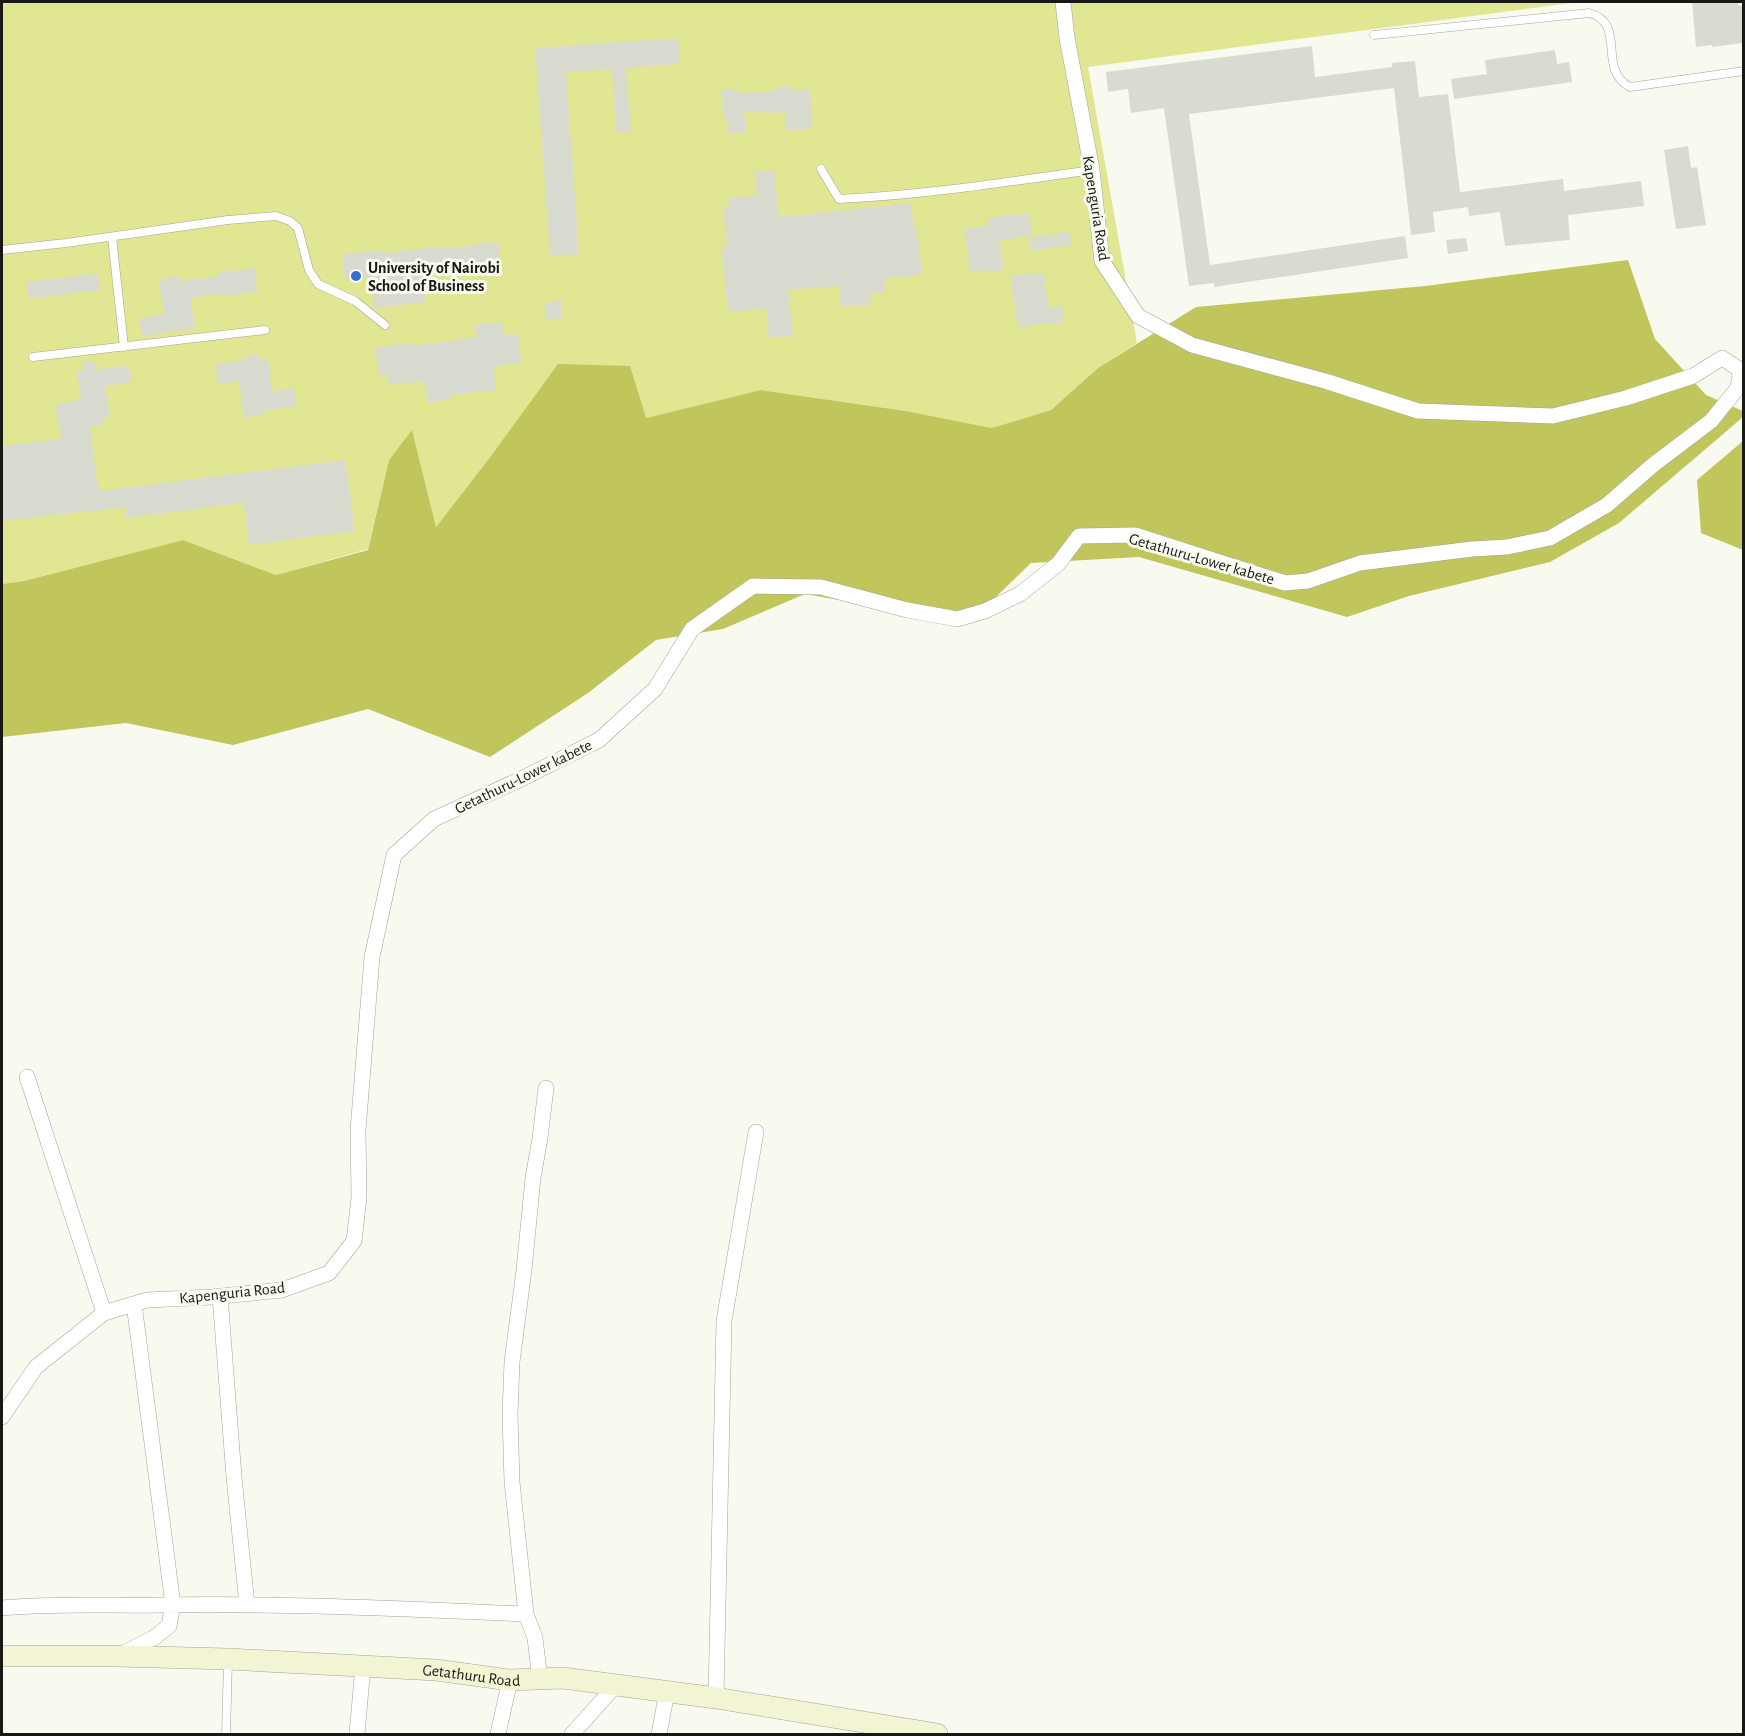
<svg xmlns="http://www.w3.org/2000/svg" width="1745" height="1736" font-family="'Alegreya Sans',sans-serif">
	<style>
		.green { fill: #e1e692 }
		.forest { fill: #c0c55c }
		.building { fill: #dadbd0 }
		.lines { fill: none; stroke-linecap: round; stroke-linejoin: round }
		.lane-casing { stroke: #a2a39a; stroke-width: 9 }
		.street-casing { stroke: #a2a39a; stroke-width: 16 }
		.secondary-casing { stroke: #a2a39a; stroke-width: 22 }
		.lane { stroke: #fff; stroke-width: 8 }
		.street { stroke: #fff; stroke-width: 15 }
		.secondary { stroke: #f2f4d3; stroke-width: 21 }
		.poi-dot { fill: #316cda; stroke: #f9faef; stroke-width: 2 }
		.labels { text-anchor: middle; stroke-width: 6; stroke-linejoin: round; paint-order: stroke }
		.street-label { font-size: 16px; fill: #181815; stroke: #f9faef }
		.poi-label { font-size: 16px; font-weight: bold; fill: #181815; stroke: #f9faef; text-anchor: start }
	</style>
	<rect width="100%" height="100%" fill="#f9faef"/>
	<!-- green -->
	<path class="green" d="M2 2H1578L1088 67 1137 343 1098 368 1051 410 992 428 906 411 761 390 491 456 436 527 412 431 389 460 368 549 276 575 183 540 24 581 2 584Z"/>
	<!-- forest -->
	<path class="forest" d="M1628 260 1655 339 1706 395 1743 411V417L1619 523 1550 562 1409 596 1347 617 1139 557 1031 563 969 623 805 594 723 629 656 640 588 693 490 757 368 709 233 745 126 723 2 737V584L24 581 183 540 276 575 368 550 389 460 412 430 436 527 491 456 558 364 630 366 646 418 761 390 906 411 992 428 1051 410 1098 368 1196 307 1425 286Z
		M1743 441V550L1701 533 1697 480Z"/>
	<!-- building -->
	<path class="building" d="M1692 2H1738V6L1743 5V43L1712 47V45L1696 47Z
		M678 38 680 64 626 68 631 132 616 133 612 69 566 72 579 254 550 256 535 48Z
		M1312 46 1315 77 1392 67V63L1415 61 1419 97 1448 94 1460 192 1563 179 1564 191 1641 181 1644 206 1568 215 1570 240 1505 246 1500 212 1469 216 1468 207 1433 212 1435 232 1411 235 1394 88 1189 114 1210 265 1405 236 1408 258 1214 287V283L1189 286 1164 108 1131 113 1128 89 1108 92 1106 72Z
		M1555 50 1557 64 1569 62 1572 82 1454 99 1451 79 1487 74 1485 60Z
		M791 86V90L810 89 812 129 786 131 785 113 744 112 746 132 728 134 726 116H723L722 89H737V93L775 91V87Z
		M1688 146 1691 168 1697 167 1706 225 1676 229 1664 150Z
		M774 170 779 217 911 203 914 229 917 228 922 275 884 278 886 292 870 294 871 305 841 307 839 286 788 290 793 336 769 338 766 308 728 312 721 246H727L723 208 729 207 728 198 757 195 754 172Z
		M1029 213 1032 235 999 241 1004 269 988 273V270L970 272 964 229 988 226 987 218Z
		M1069 232 1071 245 1031 251 1029 237Z
		M1466 238 1468 251 1448 254 1446 240Z
		M498 242 501 265 457 271V266L423 270 426 302 374 308 370 277 345 280 342 254 382 250V253L445 246V248Z
		M255 268 257 292 222 296V293L190 298 195 328 142 336 139 318 164 314 159 280 179 275 180 281 220 276V272Z
		M98 273 100 290 29 299 26 282Z
		M1044 273 1048 308 1061 305 1064 322 1050 325 1049 322 1018 328 1010 276Z
		M561 300 563 317 547 320 544 303Z
		M502 322 503 335 518 334 521 363 493 366 496 390 450 395 451 399 428 403 424 381 389 385 388 375 379 376 375 347 411 343V346L477 337 475 325Z
		M258 354 259 360 268 358 272 391 294 388 296 406 263 411V415L244 418 239 381 218 384 215 364 246 360V356Z
		M95 361 96 370 129 365 132 382 105 386 110 417 102 418 103 425 90 427 96 478H98L99 491 345 460 355 531 249 545 244 503 126 518 125 507 2 521V446L61 439 55 404 81 400 76 371 83 370 82 363Z"/>
	<g class="lines">
		<defs>
			<path id="lane" d="M1374 35 1589 13C1628 23 1596 69 1630 87L1744 71
				M821 169 839 199C924 195 1008 182 1092 170
				M112 237 124 347
				M2 250 66 243 228 220 276 216 290 221 298 228 309 270 318 284 355 301 385 325
				M33 357 265 330
				M226 1734 228 1661"/>
			<path id="street" d="M27 1077 104 1313
				M220 1296 234 1477 247 1605
				M2 1417 36 1367 104 1313 147 1300 212 1297 282 1290 329 1273 354 1241 359 1198 358 1130 372 957 394 855 434 819 519 780 599 740 655 689 692 629 753 586 821 587 907 610 957 619 985 611 1020 594 1058 564 1079 536 1135 535 1285 583 1308 581 1360 563 1472 549 1507 547 1550 538 1607 505 1653 465 1711 421 1737 389 1740 379 1739 369 1722 358 1693 376 1626 398 1553 416 1418 411 1325 381 1192 345 1138 316 1102 261 1092 170 1067 38 1063 2
				M2 1608C55 1603 108 1606 161 1605 283 1603 405 1609 526 1614L535 1638 540 1680
				M526 1614 512 1482 510 1415 512 1362 524 1270 533 1178 540 1138 546 1088
				M120 1655 155 1637 169 1626 173 1605 134 1304
				M716 1698 724 1321 756 1132
				M357 1734 363 1666
				M498 1734 510 1680
				M572 1734 616 1685
				M659 1734 667 1692"/>
			<g id="secondary">
				<path id="s1" d="M2 1656H117L228 1659 436 1670 510 1680 563 1678 716 1698 937 1734"/>
			</g>
		</defs>
		<!-- lane casing -->
		<use href="#lane" class="lane-casing"/>
		<!-- street casing -->
		<use href="#street" class="street-casing"/>
		<!-- secondary casing -->
		<use href="#secondary" class="secondary-casing"/>
		<!-- lane -->
		<use href="#lane" class="lane"/>
		<!-- street -->
		<use href="#street" class="street"/>
		<!-- secondary -->
		<use href="#secondary" class="secondary"/>
	</g>
	<!-- markers -->
	<circle class="poi-dot" cx="356" cy="276" r="6"/>
	<g class="labels">
		<!-- street labels -->
		<g class="street-label">
			<text transform="translate(1097 208) rotate(81)" y="6">Kapenguria Road</text>
			<text transform="translate(1202 558) rotate(16)" y="6">Getathuru-Lower kabete</text>
			<text transform="translate(523 776) rotate(-26)" y="6">Getathuru-Lower kabete</text>
			<text transform="translate(232 1292) rotate(-6)" y="6">Kapenguria Road</text>
			<text dy="6" stroke="none"><textPath href="#s1" startOffset="470">Getathuru Road</textPath></text>
		</g>
		<!-- poi labels -->
		<g class="poi-label">
			<text x="368" y="273">University of Nairobi<tspan x="368" dy="18">School of Business</tspan></text>
		</g>
	</g>
	<!-- border -->
	<rect width="1745" height="1736" fill="none" stroke="#181815" stroke-width="6"/>
</svg>
